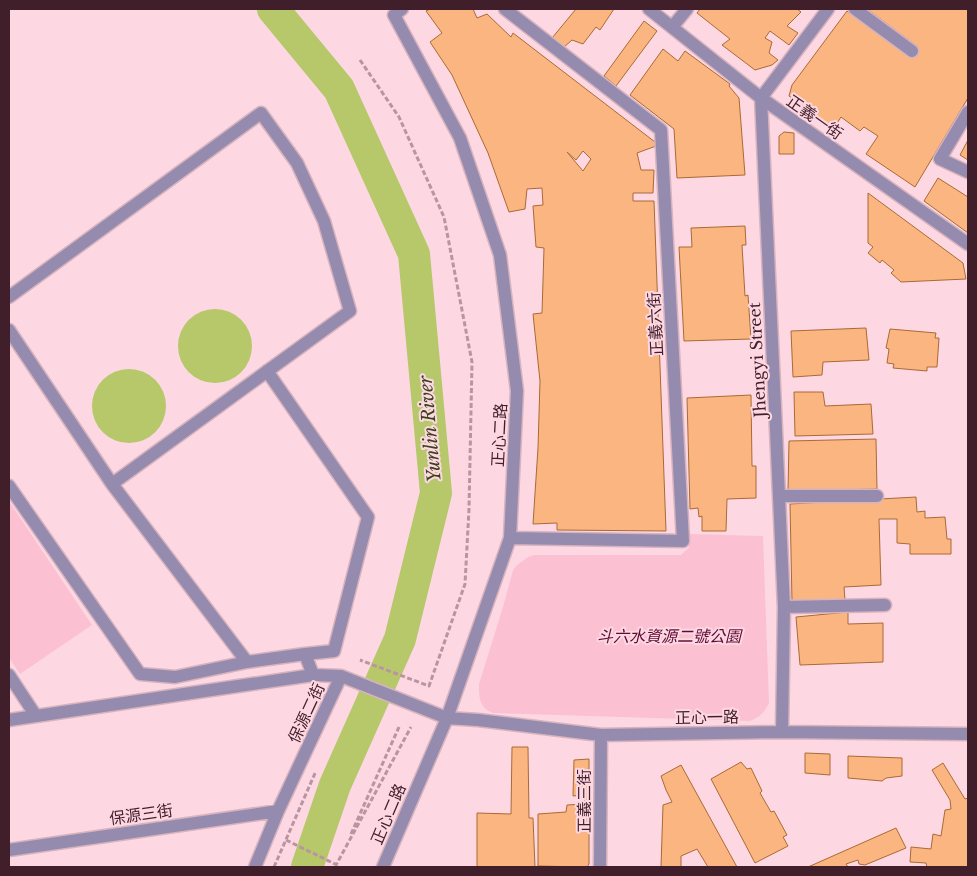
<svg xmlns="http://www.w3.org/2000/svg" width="977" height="876" font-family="'Libre Baskerville','Noto Sans TC',serif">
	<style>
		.green { fill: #fbc1d3 }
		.water { fill: #b6c86a }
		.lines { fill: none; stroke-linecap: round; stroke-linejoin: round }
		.river { stroke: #b6c86a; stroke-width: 32 }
		.building { fill: #fbb580; stroke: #aa6a34; fill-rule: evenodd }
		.minor-casing { stroke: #d7b3be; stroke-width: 15 }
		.path { stroke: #b895a0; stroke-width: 3; stroke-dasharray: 5 2.5; stroke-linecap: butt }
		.minor { stroke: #958baf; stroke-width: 12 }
		.labels { text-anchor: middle; stroke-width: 4; stroke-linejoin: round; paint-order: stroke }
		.street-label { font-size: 16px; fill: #401f2a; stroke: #fdd8e3 }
		.park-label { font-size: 16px; font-style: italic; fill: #600a33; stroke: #fdd8e3 }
		.water-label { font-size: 18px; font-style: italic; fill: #3b421b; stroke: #fdd8e3 }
	</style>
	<rect width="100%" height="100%" fill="#fdd8e3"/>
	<!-- green -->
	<path class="green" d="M9 501 92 625 20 674 9 658Z
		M690 534 763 536 769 703C764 713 760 717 750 721L493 713C479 708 479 697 479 684L503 607 513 570 517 565 528 557 534 555H681L689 547Z"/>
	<!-- water -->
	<path class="water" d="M178 346a37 37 0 1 1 74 0a37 37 0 1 1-74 0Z
		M92 406a37 37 0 1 1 74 0a37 37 0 1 1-74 0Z"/>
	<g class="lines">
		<!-- river -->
		<path class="river" d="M273 9 339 89 414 254 436 493 400 639 335 785 307 867"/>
	</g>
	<!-- building -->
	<path class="building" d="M430 9H473L477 18 487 14 511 37 513 33 655 142 656 146 637 153 641 170H654L653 193H633V201H654L666 531 557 530V523L533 524 538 448 540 381 533 314 542 313 544 248 536 247 533 206 543 205 542 188 527 189 525 209 509 212 488 153 452 75 430 42 442 33 426 11ZM583 151 591 159 583 171 567 152 576 160Z
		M576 9H614L600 30 596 27 583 44 572 40 564 47 552 38Z
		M700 9H797L801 12 787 26 798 33 789 45 770 31 765 38 772 42 769 53 778 60 772 65 755 70 722 45 730 39 697 13Z
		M867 9H968V98L915 187 866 154 878 136 864 127 860 131 841 117 834 128 789 96 792 85 847 11 910 56 918 47Z
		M644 21 657 31 616 86 604 76Z
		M663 49 678 61 685 51 730 84 729 86 739 98 745 175 677 178 674 129 630 95Z
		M784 132 794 133V154H779V136Z
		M968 140V160L960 155Z
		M938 178 968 197V233L924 201Z
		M868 193 963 263 966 279 901 282 891 273 894 270 882 260 880 263 868 253 873 247 868 243Z
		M745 226 746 245H742L745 296 748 295 751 339 684 341 679 247H692L691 228Z
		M866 328 869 360 823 362 822 375 793 377 791 331Z
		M890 329 936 333 935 338H939L937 367H927V371L893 368 894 364 887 363 889 349 886 348Z
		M794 392H823L825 406 871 404 873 434 795 436Z
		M751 395 752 466H756V498L727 499 726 531H702V516L699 517 698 508 690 509 687 398Z
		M876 439 877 489 788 491 789 441Z
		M916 497 917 512 925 511V518L945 517 947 539H951V554H910V544L897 543V519H879L881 585 844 587 845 600 792 601 790 504Z
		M848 612V624L883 623V662L800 665 796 617Z
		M512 747H528L529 818H533L535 867H477V813L511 814Z
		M805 753 830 754V775L805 773Z
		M848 756 902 758V776L886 778 882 781 848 778Z
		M589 759V864L587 867 538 866V814L566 812 567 805 585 804 584 795 573 796 574 760Z
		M741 762 747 769 751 768 762 791 760 793 771 812 774 811 787 835 783 837 788 846 755 863 711 779Z
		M943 763 965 799 968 798V867H927L926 863 910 862 911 847 931 849 933 834 941 836 945 810 951 809 950 800 932 770Z
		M681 765 737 867H708L697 849 681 856V867H661L663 805 672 802 666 790 661 776Z
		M896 828 906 848 865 865 859 864 858 860 846 864 848 867H808Z"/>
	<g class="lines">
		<defs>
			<path id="minor" d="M505 9 661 130 683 541 510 538
				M649 9 761 98 968 244
				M855 9 912 51
				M673 26 687 9
				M968 112 940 159 968 172
				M9 297 261 113 297 163 324 221 350 311 112 484 247 662
				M9 330 112 484
				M267 371 368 517 334 651 305 654
				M9 486 140 674 175 677 247 662 305 654 313 675
				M779 496H877
				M784 607 885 605
				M9 675 36 716
				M9 720 313 675 341 676
				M782 732 784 607 761 98 828 9
				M9 850 278 811
				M255 867 278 811 341 676 447 718 478 720 601 735 782 732 968 734
				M383 867 447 718 510 538 517 391 500 255 460 138 394 15 402 9
				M600 867 601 735"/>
		</defs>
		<!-- minor casing -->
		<use href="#minor" class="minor-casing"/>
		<!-- path -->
		<path class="path" d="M360 60 399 117 444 217 472 362 469 509 465 584 429 686 360 660
			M351 834 399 727
			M286 840 337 865
			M274 867 316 771
			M335 867 411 727"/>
		<!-- minor -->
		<use href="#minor" class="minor"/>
	</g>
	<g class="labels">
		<!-- street labels -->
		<g class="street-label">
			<text transform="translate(815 117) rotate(35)" y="6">正義一街</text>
			<text transform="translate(655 324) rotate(-93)" y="6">正義六街</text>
			<text transform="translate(757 360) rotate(-93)" y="6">Jhengyi Street</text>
			<text transform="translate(499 435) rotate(-87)" y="6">正心二路</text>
			<text transform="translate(306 713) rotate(-65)" y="6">保源二街</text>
			<text transform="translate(707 717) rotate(-1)" y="6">正心一路</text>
			<text transform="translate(584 801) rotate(-90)" y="6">正義三街</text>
			<text transform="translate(141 814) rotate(-8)" y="6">保源三街</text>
			<text transform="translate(388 814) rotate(-67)" y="6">正心二路</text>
		</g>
		<!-- park labels -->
		<g class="park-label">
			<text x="669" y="642">斗六水資源二號公園</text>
		</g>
		<!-- water labels -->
		<g class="water-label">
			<text transform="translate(430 429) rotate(-95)" y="6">Yunlin River</text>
		</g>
	</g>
	<!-- border -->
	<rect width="977" height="876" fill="none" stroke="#401f2a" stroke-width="20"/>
</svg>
